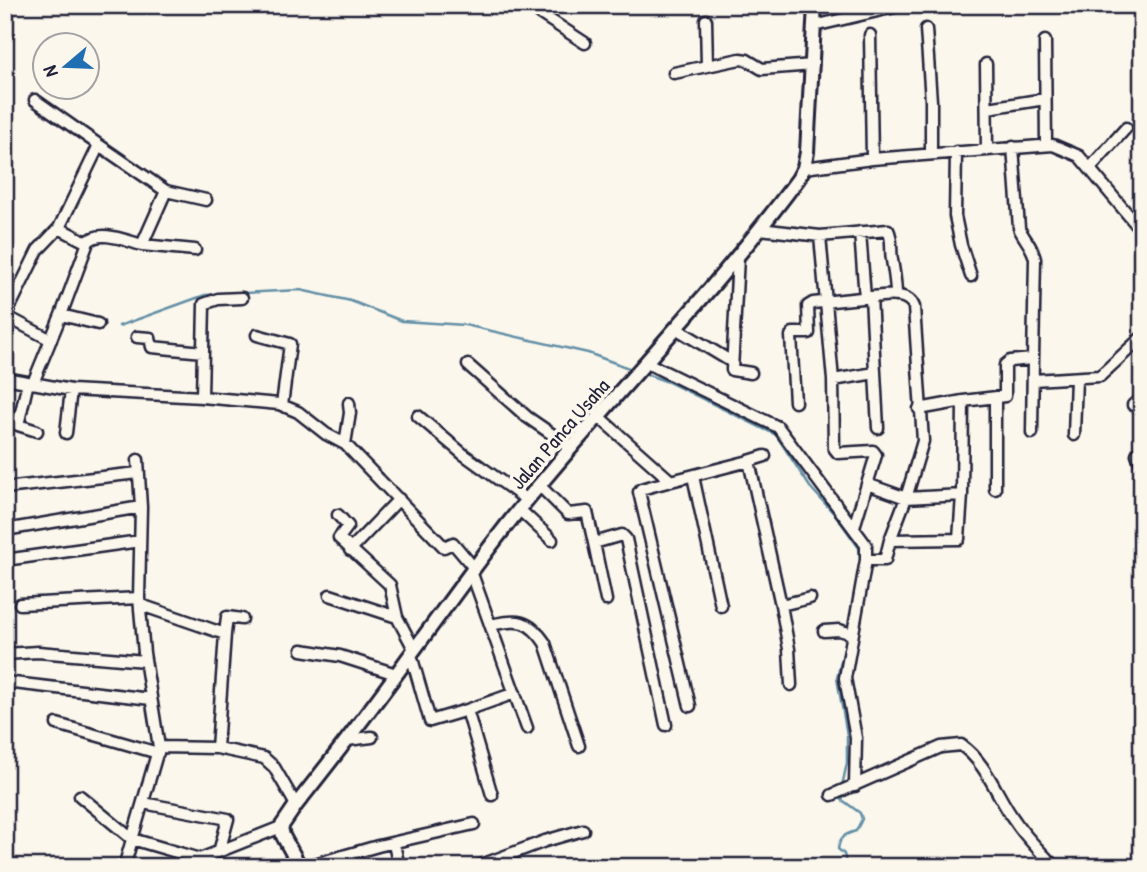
<svg xmlns="http://www.w3.org/2000/svg" width="1147" height="872" font-family="'Patrick Hand',sans-serif">
	<style>
		.lines { fill: none; stroke-linecap: round; stroke-linejoin: round }
		.stream { stroke: #638fa7; stroke-width: 2.5 }
		.minor-casing { stroke: #22223b; stroke-width: 15 }
		.tertiary-casing { stroke: #22223b; stroke-width: 18 }
		.minor { stroke: #fbf7ec; stroke-width: 10 }
		.tertiary { stroke: #fbf7ec; stroke-width: 12 }
		.labels { text-anchor: middle; stroke-width: 7; stroke-linejoin: round; paint-order: stroke }
		.street-label { font-size: 21px; fill: #22223b; stroke: #fbf7ec }
	</style>
	<rect width="100%" height="100%" fill="#fbf7ec"/>
	<filter id="ink" filterUnits="userSpaceOnUse"><feTurbulence type="fractalNoise" baseFrequency=".0143" numOctaves="2"/><feDisplacementMap in="SourceGraphic" scale="14" xChannelSelector="R" yChannelSelector="G"/><feConvolveMatrix kernelMatrix="1 2 1 2 8 2 1 2 1" color-interpolation-filters="sRGB"/></filter>
	<g filter="url(#ink)">
		<g class="lines">
			<!-- stream -->
			<path class="stream" d="M119 326 205 295 300 290 351 301 402 321 465 325 588 353 634 370
				M643 373 668 382 776 435 810 487 837 517 859 548 861 563
				M842 786 847 763V735L837 678 850 624
				M841 793V799L860 813 862 819 856 831C844 835 840 836 838 849L844 854 847 867"/>
			<defs>
				<path id="minor" d="M527 5 585 43
					M706 20 707 66
					M814 26 903 5
					M926 29 931 101V154
					M870 35 872 159
					M1045 41 1046 145
					M986 64 987 149
					M674 73 740 59 747 60 762 69 813 65
					M35 100 99 145 59 228
					M988 108 1045 99
					M99 145 166 191 142 245 195 250
					M956 152 955 216 961 245 971 276
					M804 168 872 159 1053 145 1079 156 1135 223 1142 215
					M1090 168 1126 128
					M166 191 206 200
					M1135 223 1142 232
					M760 229 820 236 888 230C893 239 890 249 892 260 894 273 896 281 896 296
					M860 232 865 298
					M820 236 833 380 834 448 838 453 873 451 876 455 854 527
					M87 243C98 228 127 241 142 245
					M738 257 732 370 751 373
					M871 297C885 296 908 291 914 307L923 441 906 498 962 495 963 401 1005 396V365L1010 361 1033 359 1035 259C1033 247 1024 239 1019 228L1013 147
					M6 316 51 340
					M5 317 38 250 59 228 86 242 87 245 61 315 98 324
					M677 329 732 362
					M257 335 290 344 282 405
					M137 337 150 338 152 347 203 352
					M647 363 778 427 866 545V560L845 678 856 738 855 786
					M468 365 527 417 572 448
					M5 378 71 390 202 397 279 404 298 412 326 434 345 444 444 547 453 543 474 568
					M833 380 875 373
					M1033 380 1100 376 1142 337
					M28 382 18 425 37 431
					M33 383 61 315
					M202 397 204 304 218 299 242 298
					M795 402 791 336 793 333H809L808 306 813 303 871 297 878 428
					M1133 405 1142 397
					M919 409 963 401
					M418 416 463 454 527 500
					M599 417 671 481 749 461 781 605 810 598
					M66 433 71 390
					M1032 433 1033 359
					M1074 435 1076 378
					M345 444 350 413 349 403
					M1142 448 1137 454 1142 467
					M749 461 765 456
					M693 476 721 606
					M671 481 641 489 639 492 690 706
					M867 484 906 498 890 540
					M539 485 568 514 587 512 594 543 622 535 626 539 666 725
					M5 488 138 473
					M995 489V398
					M520 510 552 540
					M338 515 348 526 339 538 390 585 397 617 414 649
					M5 530 141 507
					M594 543 606 600
					M350 550 399 499
					M5 560 140 541
					M866 560H885L890 540 959 539 962 495
					M471 571 527 728
					M330 595 397 617
					M20 604 139 598
					M141 605 225 634 217 748
					M781 605 789 649 791 685
					M491 625C517 619 529 619 545 643L579 746
					M824 631 839 630 852 634
					M225 634 227 617 242 619
					M302 650 340 656 396 674
					M5 654 38 652 145 661
					M411 655 430 721 467 710 492 795
					M5 682 151 699
					M467 710 515 693
					M57 724 158 753
					M347 740 372 737
					M159 747 217 748 264 758 274 767 296 805
					M832 795 941 747 961 745C987 763 997 797 1015 821 1026 838 1041 852 1055 867
					M80 796 132 839 200 859 281 827
					M143 803 228 819 219 852
					M394 844 399 867
					M124 867 159 747 144 653 139 598 141 507 138 460
					M304 867 378 846 474 824
					M476 867 545 841 583 830"/>
				<path id="tertiary" d="M300 867 283 836 281 827 296 805C334 757 372 708 408 658 452 599 494 538 542 482 627 380 719 286 798 179L804 168 807 152 815 5"/>
			</defs>
			<!-- minor casing -->
			<use href="#minor" class="minor-casing"/>
			<!-- tertiary casing -->
			<use href="#tertiary" class="tertiary-casing"/>
			<!-- minor -->
			<use href="#minor" class="minor"/>
			<!-- tertiary -->
			<use href="#tertiary" class="tertiary"/>
		</g>
	</g>
	<g class="labels">
		<!-- street labels -->
		<g class="street-label">
			<text transform="translate(560 434) rotate(-49)" y="7">Jalan Panca Usaha</text>
		</g>
	</g>
	<!-- margin -->
	<rect width="1147" height="872" fill="none" stroke="#fbf7ec" stroke-width="28"/>
	<rect x="14" y="14" width="1119" height="844" fill="none" stroke="#22223b" stroke-width="2.5" filter="url(#ink)"/>
	<!-- north arrow -->
	<g transform="translate(66 66) rotate(251)"><circle r="33" fill="#fbf7ec" stroke="#a4a2a5" stroke-width="2"/>
	<path d="M0-5L12 26L0 18L-12 26Z" fill="#1f6fb2"/>
	<text y="-10" font-size="19" font-weight="bold" text-anchor="middle" fill="#22223b">N</text>
	</g>
</svg>
